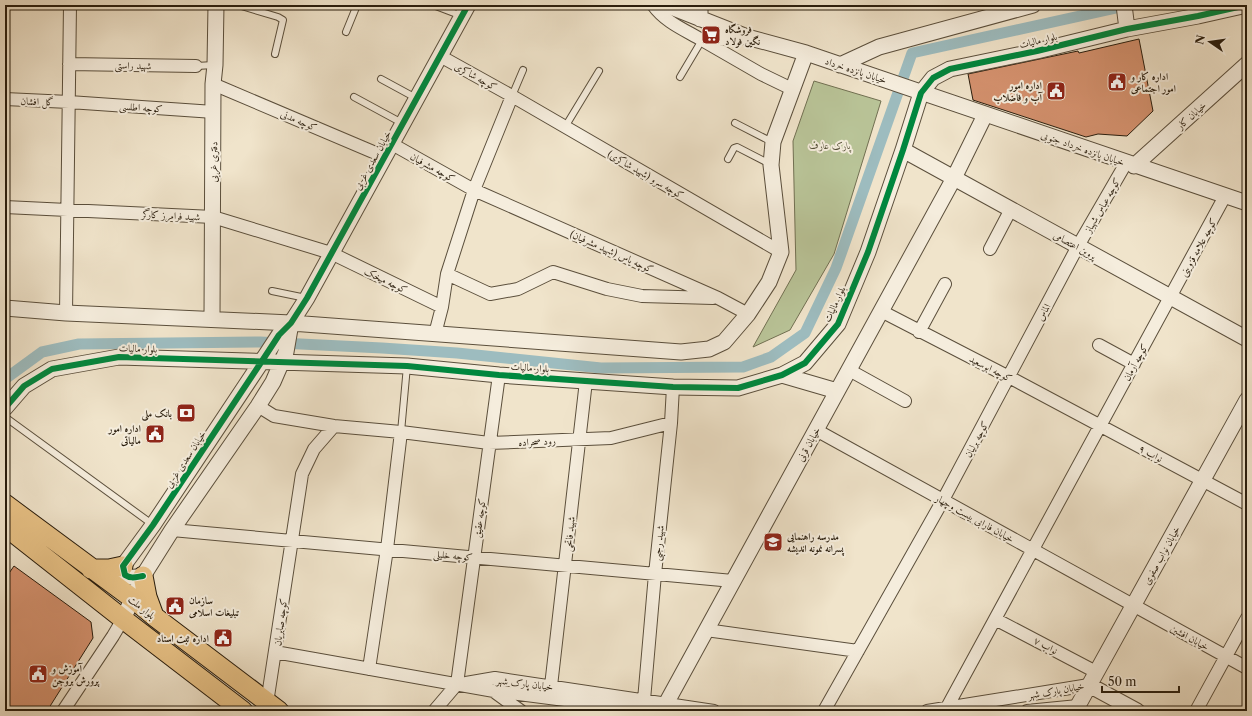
<svg xmlns="http://www.w3.org/2000/svg" width="1252" height="716" font-family="'Libre Caslon Text',Amiri,serif">
	<style>
		.park { fill: #b9c498; stroke: #717052 }
		.lines { fill: none; stroke-linecap: round; stroke-linejoin: round }
		.canal { stroke: #9dbcbf; stroke-width: 11 }
		.building { fill: #d5926f; stroke: #291d0d }
		.service-casing { stroke: #5b4f3c; stroke-width: 8 }
		.minor-casing { stroke: #5b4f3c; stroke-width: 14 }
		.tertiary-casing { stroke: #5b4f3c; stroke-width: 17 }
		.primary-casing { stroke: #291d0d; stroke-width: 21 }
		.service { stroke: #f5eddd; stroke-width: 6 }
		.minor { stroke: #f5eddd; stroke-width: 12 }
		.tertiary { stroke: #f5eddd; stroke-width: 15 }
		.primary { stroke: #e8c286; stroke-width: 19 }
		.cycleway-casing { stroke: #f5eddd; stroke-width: 8 }
		.cycleway { stroke: #00873e; stroke-width: 6 }
		.labels { text-anchor: middle; stroke-width: 4; stroke-linejoin: round; paint-order: stroke }
		.poi-label { font-size: 10px; font-weight: bold; fill: #291d0d; stroke: #f5eddd; text-anchor: start }
		.street-label { font-size: 10px; fill: #291d0d; stroke: #f5eddd }
		.park-label { font-size: 10px; font-style: italic; fill: #544f37; stroke: #f5eddd }
	</style>
	<rect width="100%" height="100%" fill="#f0e4cb"/>
	<filter id="stains"><feTurbulence type="fractalNoise" baseFrequency=".005" numOctaves="4"/><feColorMatrix values="0 0 0 0 .2 0 0 0 0 .09 0 0 0 0 .02 0 0 0 .5 -.17"/></filter>
	<radialGradient id="worn" r=".72"><stop offset=".6" stop-color="#630" stop-opacity="0"/><stop offset="1" stop-color="#630" stop-opacity=".3"/></radialGradient>
	<!-- park -->
	<path class="park" d="M814 81 881 101 834 254 790 330 753 347 796 270 793 141Z"/>
	<g class="lines">
		<!-- canal -->
		<path class="canal" d="M5 379 42 352 79 344 260 342 382 348 457 353 601 368 743 367 771 357 805 333 836 268 912 53 1130 5"/>
	</g>
	<!-- building -->
	<path class="building" d="M1139 39 1153 111 1127 136 1098 134 1086 137 973 100 968 74 1078 51 1079 53Z
		M14 566 91 622 93 638 47 711H5V579Z"/>
	<g class="lines">
		<defs>
			<path id="service" d="M238 5 278 17 283 20 275 54
				M433 5 462 16
				M346 32 357 5
				M196 66 214 65
				M680 77 702 40
				M381 79 416 98
				M512 96 523 70
				M354 97 402 123
				M735 123 772 142
				M565 127 599 71
				M728 159 734 148 737 147 770 164
				M272 291 306 298
				M5 417 152 524
				M401 432 407 366"/>
			<path id="minor" d="M653 5C665 22 685 30 702 40
				M746 38 702 40 761 74 792 89
				M440 56 512 96 781 252
				M69 64 196 66
				M213 84 385 157
				M5 99 69 102 214 112
				M392 144 474 190 718 298 748 314
				M5 207 213 217 331 253 442 307
				M990 249 1011 209
				M447 274 490 294 518 289 553 272 607 289 642 296 713 298
				M881 311 1009 377 1247 504
				M66 313 70 5
				M919 332 945 284
				M435 334 442 307 447 274 474 190 512 96
				M1099 345 1134 364
				M849 370 905 401
				M258 406 274 416 334 426 401 432 387 549 369 669
				M816 430 1247 668
				M401 432 489 443 611 438 671 423
				M172 530 733 581
				M995 619 1096 672
				M706 630 858 651
				M275 652 494 691 650 711
				M466 683 495 678 714 711
				M457 684 499 375
				M551 686 586 381
				M496 693 521 711
				M644 700 655 574 671 423 673 387
				M267 703 302 474 314 449 334 426
				M63 711 113 636 123 619
				M434 711 457 684
				M824 711 943 500 1078 246 1126 163
				M927 711 1089 685
				M945 711 1225 196
				M1027 711 1078 706
				M1196 711 1247 618"/>
			<path id="tertiary" d="M666 5 747 37 806 53 1247 203
				M1124 5 1127 29
				M700 19V5
				M840 65 879 47 1033 5
				M903 150 1247 339
				M1134 166 1247 64
				M5 308 66 313 291 323 681 352 709 349 724 342 748 314 769 282 781 252 771 165 773 142 806 53
				M212 319 213 84 215 65 216 5
				M782 375 837 391
				M5 408 24 386 52 369 119 357 407 366 499 375 673 387 738 388 782 375 805 363 838 324 868 252 903 150 921 93 933 78 950 69 1037 51 1127 29 1198 16 1247 5
				M143 576C136 577 131 579 125 575L123 566 153 525 262 361 279 335 291 323 307 298 468 5
				M123 619 143 576 172 530 258 406 273 382 286 352 291 323
				M1089 685 1137 711
				M662 711 954 178 985 115
				M1075 711 1247 400"/>
			<path id="primary" d="M5 504 132 598 155 617 279 711
				M5 526 123 619 243 711
				M91 569H109L123 566
				M143 576 147 597 154 616"/>
		</defs>
		<!-- service casing -->
		<use href="#service" class="service-casing"/>
		<!-- minor casing -->
		<use href="#minor" class="minor-casing"/>
		<!-- tertiary casing -->
		<use href="#tertiary" class="tertiary-casing"/>
		<!-- primary casing -->
		<use href="#primary" class="primary-casing"/>
		<!-- service -->
		<use href="#service" class="service"/>
		<!-- minor -->
		<use href="#minor" class="minor"/>
		<!-- tertiary -->
		<use href="#tertiary" class="tertiary"/>
		<!-- primary -->
		<use href="#primary" class="primary"/>
		<defs>
			<path id="cycleway" d="M5 408 24 386 52 369 119 357 407 366 499 375 673 387 738 388 782 375 805 363 838 324 868 252 903 150 921 93 933 78 950 69 1037 51 1127 29 1198 16 1247 5
				M143 576C136 577 131 579 125 575L123 566 153 525 262 361 279 335 291 323 307 298 468 5"/>
		</defs>
		<!-- cycleway casing -->
		<use href="#cycleway" class="cycleway-casing"/>
		<!-- cycleway -->
		<use href="#cycleway" class="cycleway"/>
	</g>
	<!-- icons -->
	<defs>
		<symbol id="supermarket-square" viewBox="-11 -11 22 22"><rect x="-9" y="-9" width="18" height="18" rx="4" fill="#8f2418" stroke="#f5eddd"/><path d="M-6-5.5h2.5l.6 2H6L4.5 2H-2.5L-4.4-4H-6ZM-1.5 3.2a1.3 1.3 0 1 0 .1 0ZM3 3.2a1.3 1.3 0 1 0 .1 0Z" fill="#fff"/></symbol>
		<symbol id="civic-square" viewBox="-11 -11 22 22"><rect x="-9" y="-9" width="18" height="18" rx="4" fill="#8f2418" stroke="#f5eddd"/><path d="M-.6-6.5H3V-4.5H.6V-3L4-1V1h2V6H-6V1h2V-1L-.6-3ZM-1.2 2.5V6h2.4V2.5Z" fill="#fff"/></symbol>
		<symbol id="bank-square" viewBox="-11 -11 22 22"><rect x="-9" y="-9" width="18" height="18" rx="4" fill="#8f2418" stroke="#f5eddd"/><path d="M-6-4H6V4H-6ZM0-2.3a2.3 2.3 0 1 0 0 4.6a2.3 2.3 0 1 0 0-4.6Z" fill="#fff"/></symbol>
		<symbol id="school-square" viewBox="-11 -11 22 22"><rect x="-9" y="-9" width="18" height="18" rx="4" fill="#8f2418" stroke="#f5eddd"/><path d="M0-5L7-2L0 1L-7-2ZM-4 1L0 2.5L4 1V4Q0 6-4 4Z" fill="#fff"/></symbol>
	</defs>
	<g fill-rule="evenodd">
		<use href="#supermarket-square" x="700" y="24" width="22" height="22"/>
		<use href="#civic-square" x="1106" y="71" width="22" height="22"/>
		<use href="#civic-square" x="1045" y="80" width="22" height="22"/>
		<use href="#bank-square" x="175" y="402" width="22" height="22"/>
		<use href="#civic-square" x="144" y="423" width="22" height="22"/>
		<use href="#school-square" x="762" y="531" width="22" height="22"/>
		<use href="#civic-square" x="164" y="595" width="22" height="22"/>
		<use href="#civic-square" x="212" y="627" width="22" height="22"/>
		<use href="#civic-square" x="27" y="663" width="22" height="22"/>
	</g>
	<g class="labels">
		<!-- poi labels -->
		<g class="poi-label">
			<text x="725" y="33">فروشگاه<tspan x="725" dy="12">نگین فولاد</tspan></text>
			<text x="1131" y="80">اداره کار و<tspan x="1131" dy="12">امور اجتماعی</tspan></text>
			<text x="1042" y="89" text-anchor="end">اداره امور<tspan x="1042" dy="12">آب و فاضلاب</tspan></text>
			<text x="172" y="417" text-anchor="end">بانک ملی</text>
			<text x="141" y="432" text-anchor="end">اداره امور<tspan x="141" dy="12">مالیاتی</tspan></text>
			<text x="787" y="540">مدرسه راهنمایی<tspan x="787" dy="12">پسرانه نمونه اندیشه</tspan></text>
			<text x="189" y="604">سازمان<tspan x="189" dy="12">تبلیغات اسلامی</tspan></text>
			<text x="209" y="642" text-anchor="end">اداره ثبت اسناد</text>
			<text x="52" y="672">آموزش و<tspan x="52" dy="12">پرورش بروجن</tspan></text>
		</g>
		<!-- street labels -->
		<g class="street-label">
			<text transform="translate(1038 40) rotate(-13)" y="4">بلوار مالیات</text>
			<text transform="translate(133 65) rotate(1)" y="4">شهید راستی</text>
			<text transform="translate(856 70) rotate(18)" y="4">خیابان پانزده خرداد</text>
			<text transform="translate(476 76) rotate(29)" y="4">کوچه شاکری</text>
			<text transform="translate(37 101) rotate(2)" y="4">گل افشان</text>
			<text transform="translate(141 107) rotate(4)" y="4">کوچه اطلسی</text>
			<text transform="translate(1191 115) rotate(-42)" y="4">خیابان کار</text>
			<text transform="translate(299 120) rotate(23)" y="4">کوچه مدنی</text>
			<text transform="translate(1083 148) rotate(19)" y="4">خیابان پانزده خرداد جنوبی</text>
			<text transform="translate(372 160) rotate(-61)" y="4">خیابان سعدی غربی</text>
			<text transform="translate(213 162) rotate(-89)" y="4">دفتری غربی</text>
			<text transform="translate(433 167) rotate(29)" y="4">کوچه مشرفیان</text>
			<text transform="translate(646 174) rotate(30)" y="4">کوچه سرو (شهید شاکری)</text>
			<text transform="translate(1102 205) rotate(-60)" y="4">کوچه عباس شهباز</text>
			<text transform="translate(171 215) rotate(3)" y="4">شهید فرامرز کارگر</text>
			<text transform="translate(1075 245) rotate(29)" y="4">پروین اعتصامی</text>
			<text transform="translate(1198 247) rotate(-61)" y="4">کوچه علامه قزوینی</text>
			<text transform="translate(612 251) rotate(24)" y="4">کوچه یاس (شهید مشرفیان)</text>
			<text transform="translate(386 280) rotate(26)" y="4">کوچه میخک</text>
			<text transform="translate(834 304) rotate(-65)" y="4">بلوار مالیات</text>
			<text transform="translate(1043 312) rotate(-62)" y="4">الماس</text>
			<text transform="translate(138 348) rotate(2)" y="4">بلوار مالیات</text>
			<text transform="translate(1135 362) rotate(-61)" y="4">کوچه آرمان</text>
			<text transform="translate(530 367) rotate(4)" y="4">بلوار مالیات</text>
			<text transform="translate(991 368) rotate(27)" y="4">کوچه ابوسعید</text>
			<text transform="translate(976 439) rotate(-62)" y="4">کوچه برلیان</text>
			<text transform="translate(537 441) rotate(-3)" y="4">رود صحراده</text>
			<text transform="translate(808 444) rotate(-61)" y="4">خیابان قرنی</text>
			<text transform="translate(1151 453) rotate(28)" y="4">نواب ۹</text>
			<text transform="translate(185 459) rotate(-57)" y="4">خیابان سعدی غربی</text>
			<text transform="translate(479 518) rotate(-82)" y="4">کوچه عقیق</text>
			<text transform="translate(975 518) rotate(29)" y="4">خیابان فارابی بیست وچهار</text>
			<text transform="translate(569 534) rotate(-84)" y="4">شهید فاتحی</text>
			<text transform="translate(658 543) rotate(-84)" y="4">شهید رجبی</text>
			<text transform="translate(453 555) rotate(5)" y="4">کوچه خلیلی</text>
			<text transform="translate(1161 555) rotate(-61)" y="4">خیابان نواب صفوی</text>
			<text transform="translate(142 607) rotate(39)" y="4">بلوار ملت</text>
			<text transform="translate(280 622) rotate(-82)" y="4">کوچه صابریان</text>
			<text transform="translate(1190 637) rotate(29)" y="4">خیابان افشین</text>
			<text transform="translate(1046 645) rotate(28)" y="4">نواب ۷</text>
			<text transform="translate(525 683) rotate(7)" y="4">خیابان پارک شهر</text>
			<text transform="translate(1056 690) rotate(-10)" y="4">خیابان پارک شهر</text>
		</g>
		<!-- park labels -->
		<g class="park-label">
			<text x="830" y="149">پارک عارف</text>
		</g>
	</g>
	<!-- margin -->
	<rect width="1252" height="716" fill="none" stroke="#f0e4cb" stroke-width="20"/>
	<rect x="6" y="6" width="1240" height="704" fill="none" stroke="#291d0d" stroke-width="2"/>
	<rect x="10" y="10" width="1232" height="696" fill="none" stroke="#291d0d"/>
	<!-- north arrow -->
	<g transform="translate(1210 42) rotate(283)" stroke="#f5eddd" stroke-width="3" paint-order="stroke">
	<path d="M0-3L7 15L0 10L-7 15Z" fill="#291d0d"/>
	<text y="-6" font-size="11" font-weight="bold" text-anchor="middle" fill="#291d0d">N</text>
	</g>
	<!-- scale -->
	<path d="M1102 686v6h77v-6" fill="none" stroke="#291d0d" stroke-width="2"/>
	<text x="1108" y="686" font-size="12" fill="#291d0d" stroke="#f5eddd" stroke-width="3" paint-order="stroke">50 m</text>
	<rect width="100%" height="100%" filter="url(#stains)"/>
	<rect width="100%" height="100%" fill="url(#worn)"/>
</svg>
